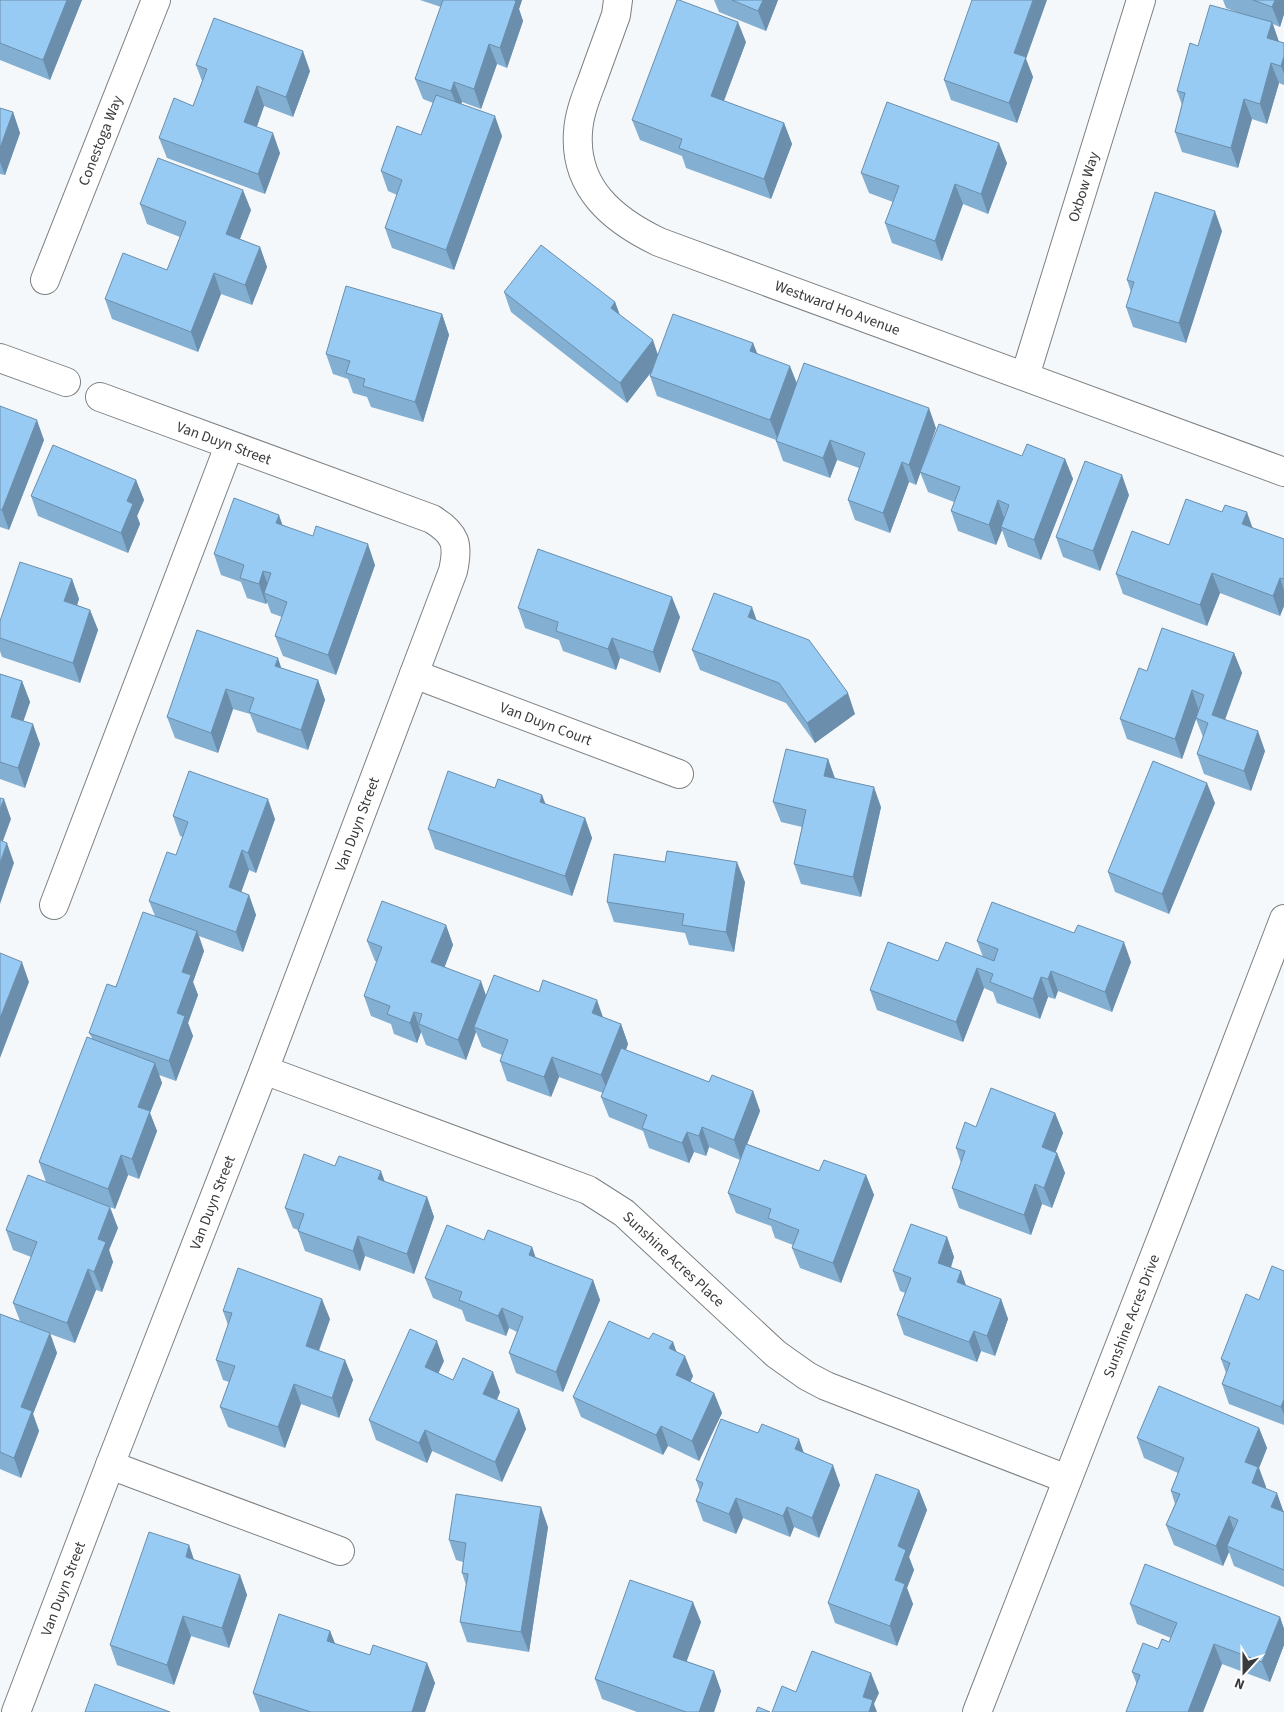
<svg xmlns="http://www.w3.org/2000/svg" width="1284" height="1712" font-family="'Source Sans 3',sans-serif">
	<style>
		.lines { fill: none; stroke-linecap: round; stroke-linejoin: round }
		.minor-casing { stroke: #7d8082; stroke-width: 30 }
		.minor { stroke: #fff; stroke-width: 28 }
		.wall { fill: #83afd2 }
		.shaded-wall { fill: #6a8eab }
		.building { fill: #98cbf4; stroke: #6a8eab }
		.labels { text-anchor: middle; stroke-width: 4; stroke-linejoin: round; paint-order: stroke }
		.street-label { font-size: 15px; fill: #393a3b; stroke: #fff }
	</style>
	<rect width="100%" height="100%" fill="#f5f8fb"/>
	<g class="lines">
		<defs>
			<g id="minor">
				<path id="s1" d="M618 0 616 15C608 37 600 59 592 81 586 97 579 114 578 132 574 188 613 220 659 242L1284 472"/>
				<path id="s2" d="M45 280 156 0"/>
				<path d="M0 358 66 382"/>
				<path id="s3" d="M1025 376 1141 0"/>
				<path id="s4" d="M414 674 679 774"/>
				<path d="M54 905 229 446"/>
				<path id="s5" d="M264 1070 588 1190 624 1213 776 1354 807 1376 826 1386 1067 1479"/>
				<path d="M110 1465 340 1551"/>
				<path id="s6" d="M16 1712 110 1465 264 1070 453 571C459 544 456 534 432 519L100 397"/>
				<path id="s7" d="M977 1712 1174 1206 1284 919"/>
			</g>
		</defs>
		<!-- minor casing -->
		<use href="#minor" class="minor-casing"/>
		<!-- minor -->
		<use href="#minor" class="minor"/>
	</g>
	<!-- wall -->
	<path class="wall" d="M0 0H82L50 80 0 60Z
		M420 0H522L519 9 523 21 507 68 497 64 481 109 462 102 461 104 502 136 454 270 392 248 385 228 397 195 388 191 381 171 421 135 433 103 423 99 415 79 441 7Z
		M714 0H778L766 31 719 12Z
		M1223 0H1284V14L1280 27 1273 24 1279 42 1284 43V85L1279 83 1267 124 1252 119 1238 168 1182 152 1175 132 1182 105 1177 91 1198 46 1239 13 1226 8Z
		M746 42 724 101 784 123 792 144 771 199 686 168 682 156 640 140 632 120Z
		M1026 59 1033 77 1017 123 951 100 944 80Z
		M196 65 310 71 293 117 264 106 257 127 280 153 265 194 167 158 159 138 193 106 202 81Z
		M0 108 13 112 20 133 5 175 0 174Z
		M1007 163 988 214 963 204 942 261 892 243 885 223 893 202 869 193 861 173Z
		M140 204 251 210 240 239 260 247 267 267 252 305 221 294 198 352 112 319 105 299 167 270 180 237 147 224Z
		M1222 231 1186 343 1133 327 1126 307 1131 292 1127 280Z
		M504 292 615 302 620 315 658 354 753 343 757 354 797 384 936 428 916 485 909 482 890 533 855 520 848 500 859 468 837 460 830 478 783 461 776 441V440L657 396 650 376 651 372 627 403 511 312Z
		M442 314 449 335 423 422 371 407 367 397 353 393 348 379 333 374 326 354Z
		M0 406 44 440 9 530 0 527Z
		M1022 456 1065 459 1073 479 1041 560 1008 547 1002 530 996 545 958 531 951 511 954 502 928 492 920 472Z
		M136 480 144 500 137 516 140 524 128 553 38 516 31 496Z
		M1129 495 1100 571 1063 557 1056 537Z
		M283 525 375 565 336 675 283 656 275 636 282 617 271 613 267 602 266 604 247 598 241 582 221 575 214 554Z
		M1252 528 1284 539V606L1280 616 1220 593 1207 626 1123 594 1116 574 1169 545Z
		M72 579 79 599 77 605 90 610 98 630 80 683 2 657 0 651V621Z
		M518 608 680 617 660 673 620 658 616 670 563 651 559 640 525 628Z
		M757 620 855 714 815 743 786 703 700 670 692 650Z
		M197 630 281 668 318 680 325 700 308 750 257 732 250 714 233 709 218 753 175 738 167 717Z
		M1234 653 1242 673 1225 720 1265 751 1251 791 1204 774 1197 754 1203 737 1196 719 1182 759 1127 739 1120 719 1147 671Z
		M0 674 22 681 30 702 23 721 40 744 25 788 0 779Z
		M828 759 835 778 881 807 861 897 801 884 794 864 802 827 781 822 773 802Z
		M495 788 585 818 592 838 572 896 435 849 428 829Z
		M1215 803 1169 914 1115 892 1108 872Z
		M173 816 275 819 256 873 249 870 241 892 249 895 256 915 243 952 199 936 204 951 193 982 198 995 188 1023 193 1036 176 1081 159 1075 162 1083 150 1113 157 1131 139 1179 128 1175 115 1209 70 1192 118 1228 109 1250 113 1262 102 1292 96 1290 75 1343 50 1334 57 1353 33 1414 39 1431 21 1478 0 1469V1314L20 1321 13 1303 31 1257 13 1250 6 1230 46 1182 39 1162 92 1038 89 1033 155 916 149 901 176 855 183 837 180 836Z
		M745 882 734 952 689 945 685 933 614 922 607 902Z
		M446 925 453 945 444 967 486 996 603 1017 621 1024 628 1044 626 1050 709 1082 753 1091 760 1111 747 1144 819 1171 866 1175 874 1195 841 1283 800 1268 792 1248 793 1245 775 1238 771 1226 736 1213 728 1193 740 1160 709 1147 706 1156 694 1152 689 1163 649 1148 643 1131 609 1117 601 1097 603 1093 559 1077 551 1097 507 1081 500 1061 502 1055 482 1047 476 1032 466 1060 426 1045 421 1032 417 1043 394 1034 391 1024 371 1016 364 996 377 962 375 961 367 941Z
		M977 941 1131 962 1112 1012 1058 991 1055 999 1048 997 1040 1019 997 1003 993 992 984 988 963 1042 877 1010 870 990 938 961 983 957Z
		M1055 1113 1063 1133 1055 1152 1057 1153 1065 1173 1052 1208 1042 1204 1031 1235 959 1208 952 1188 961 1163 956 1148 976 1127Z
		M335 1166 385 1182 427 1197 434 1217 414 1274 365 1256 360 1271 305 1251 298 1231V1230L293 1228 285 1208Z
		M947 1237 954 1257 951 1268 961 1271 966 1286 1001 1299 1008 1319 995 1356 981 1351 977 1362 904 1335 897 1315 905 1293 900 1291 893 1271Z
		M484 1240 532 1247 535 1257 593 1280 600 1300 563 1392 516 1373 509 1353 517 1332 509 1328 506 1336 466 1321 462 1310 433 1298 425 1278Z
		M1284 1271V1425L1229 1404 1222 1384 1226 1373 1221 1359 1259 1300Z
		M223 1311 330 1319 319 1351 345 1360 353 1380 339 1418 301 1404 285 1448 228 1427 220 1407 229 1382 223 1380 216 1360 228 1325Z
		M649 1339 673 1342 676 1351 693 1376 690 1382 714 1393 722 1413 699 1461 668 1446 663 1455 581 1417 573 1397Z
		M444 1361 438 1373 453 1380 500 1392 497 1400 519 1409 526 1429 502 1482 432 1451 427 1463 376 1440 369 1420Z
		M1259 1428 1267 1448 1259 1468 1266 1487 1265 1489 1284 1512V1587L1234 1566 1229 1552 1223 1566 1174 1545 1166 1525 1175 1504 1171 1491 1178 1473 1144 1458 1137 1438Z
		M804 1453 840 1485 819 1538 794 1527 790 1537 743 1518 736 1534 703 1521 696 1501 700 1491 696 1480Z
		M919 1490 927 1510 909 1557 914 1570 907 1588 913 1604 897 1646 835 1623 828 1603Z
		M548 1527 529 1652 467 1642 460 1622 466 1585 462 1573 463 1562 456 1560 449 1540Z
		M189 1545 194 1560 240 1575 247 1595 229 1648 191 1636 174 1685 117 1665 110 1645Z
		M1130 1604 1280 1617 1284 1629V1645L1270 1682 1222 1664 1203 1712H1126L1137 1685 1132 1672 1158 1649 1169 1642 1171 1638 1137 1624Z
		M701 1622 686 1661 714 1671 721 1691 714 1712H637L602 1699 595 1679Z
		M330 1631 335 1644 370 1655 427 1663 435 1683 425 1712H260L253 1693Z"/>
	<!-- shaded-wall -->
	<path class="shaded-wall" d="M67 0H82L50 80 43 60Z
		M509 0H522L519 9 523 21 507 68 500 48Z
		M763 0H778L766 31 758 11Z
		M1033 0H1047L1026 59 1033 77 1017 123 1009 103 1014 53Z
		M1275 0H1284V14L1280 27 1272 7Z
		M738 22 746 42 718 116 711 96Z
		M1272 22 1279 42 1267 38Z
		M489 44 497 64 481 109 474 89Z
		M303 51 310 71 293 117 286 97Z
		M1284 56V74L1281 66Z
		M1271 63 1279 83 1267 124 1260 104Z
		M454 82 462 102 459 111 451 91Z
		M257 86 264 106 251 142 244 122Z
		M1244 99 1252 119 1238 168 1231 148Z
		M13 112 20 133 5 175 0 162V148Z
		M495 116 502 136 454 270 446 250Z
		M784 123 792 144 771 199 764 179Z
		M273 133 280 153 265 194 258 174Z
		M999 143 1007 163 988 214 981 194Z
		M955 184 963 204 942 261 935 241Z
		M243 190 251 210 234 254 226 234Z
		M1215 211 1222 231 1186 343 1179 323Z
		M260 247 267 267 252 305 245 285Z
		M214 273 221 294 198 352 191 332Z
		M615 302 622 322 611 308Z
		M442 314 449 335 423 422 415 402Z
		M653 340 660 361 627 403 620 383Z
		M753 343 761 363 750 351Z
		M790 366 798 386 778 440 770 420Z
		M929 408 936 428 916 485 909 465Z
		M37 420 44 440 9 530 2 510Z
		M830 440 837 460 830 478 823 458Z
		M1065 459 1073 479 1041 560 1034 540Z
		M902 462 909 482 890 533 883 513Z
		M1122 475 1129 495 1100 571 1093 551Z
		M136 480 144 500 137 516 140 524 128 553 121 533 127 501Z
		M998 500 1005 521 1001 527 1002 530 996 545 989 525Z
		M1247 512 1254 532 1242 524Z
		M279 515 286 535 276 523Z
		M368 544 375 565 336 675 328 655Z
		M263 571 270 591 264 593 267 602 266 604 259 584Z
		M1212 573 1220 593 1207 626 1200 605Z
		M1280 578 1284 590V606L1280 616 1273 596Z
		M72 579 79 599 72 621 64 601Z
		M672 597 680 617 660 673 653 652Z
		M752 607 759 627 748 617Z
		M90 610 98 630 80 683 73 663Z
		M612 638 620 658 616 670 608 649Z
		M1234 653 1242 673 1219 735 1212 715Z
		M278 658 285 679 275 666Z
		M318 680 325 700 308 750 301 730Z
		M22 681 30 702 18 737 11 717Z
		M226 689 233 709 218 753 211 733Z
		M1192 690 1199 711 1196 718V719L1182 759 1175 739Z
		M848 693 855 714 815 743 807 723Z
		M33 724 40 744 25 788 18 768Z
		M1258 731 1265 751 1251 791 1244 771Z
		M828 759 835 779 824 776Z
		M1207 783 1215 803 1169 914 1162 894Z
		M874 787 881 807 861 897 853 877Z
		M542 795 550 815 540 802Z
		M4 799 11 819 0 849V809Z
		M268 799 275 819 256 873 248 853Z
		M585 818 592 838 572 896 565 876Z
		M7 843 14 863 0 904V863Z
		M242 850 249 870 236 907 229 887Z
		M737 862 745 882 734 952 726 932Z
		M249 895 256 915 243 952 236 932Z
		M446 925 453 945 439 982 431 962Z
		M197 931 204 951 193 982 198 995 188 1023 193 1036 176 1081 169 1061 177 1013 182 972Z
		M1124 942 1131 962 1112 1012 1105 992Z
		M22 962 29 982 0 1058V1018Z
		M977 968 984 988 963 1042 956 1022Z
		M1051 971 1058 991 1055 999 1048 979Z
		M1041 977 1048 997 1040 1019 1033 999Z
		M481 981 488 1001 474 1027 476 1032 466 1060 458 1040Z
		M597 1000 604 1020 592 1013Z
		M414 1012 421 1032 417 1043 410 1023Z
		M621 1024 628 1044 609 1095 601 1075Z
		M552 1057 559 1077 551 1097 544 1077Z
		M155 1063 162 1083 150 1113 157 1131 139 1179 132 1159 138 1107Z
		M753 1091 760 1111 741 1160 734 1140Z
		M1055 1113 1063 1133 1050 1167 1042 1147Z
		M702 1127 709 1147 706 1156 699 1136Z
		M687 1132 694 1152 689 1163 682 1143Z
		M1057 1153 1065 1173 1052 1208 1044 1188Z
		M121 1155 128 1175 115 1209 108 1189Z
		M381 1171 388 1191 378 1179Z
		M866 1175 874 1195 841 1283 833 1263Z
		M1035 1184 1042 1204 1031 1235 1024 1215Z
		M427 1197 434 1217 414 1274 407 1254Z
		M110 1207 118 1228 109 1250 113 1262 102 1292 94 1272 98 1239Z
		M358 1236 365 1256 360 1271 353 1251Z
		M947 1237 954 1257 945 1283 938 1263Z
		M532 1247 539 1267 529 1255Z
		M88 1269 96 1290 75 1343 67 1323Z
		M961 1271 968 1291 957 1282Z
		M593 1280 600 1300 563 1392 556 1372Z
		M322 1299 330 1319 313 1366 306 1346Z
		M1001 1299 1008 1319 995 1356 987 1336Z
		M502 1308 509 1328 506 1336 498 1316Z
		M974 1331 981 1351 977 1362 969 1342Z
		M50 1333 57 1353 33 1414 39 1431 21 1478 14 1458 21 1407Z
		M437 1341 444 1361 432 1387 425 1367Z
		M673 1342 680 1362 669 1348Z
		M685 1356 693 1376 684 1396 676 1375Z
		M345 1360 353 1380 339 1418 332 1398Z
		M493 1372 500 1392 490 1414 483 1394Z
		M294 1384 301 1404 285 1448 278 1427Z
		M714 1393 722 1413 699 1461 692 1441Z
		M1284 1399V1415L1281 1407Z
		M519 1409 526 1429 502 1482 495 1462Z
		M661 1426 668 1446 663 1455 656 1435Z
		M1259 1428 1267 1448 1259 1468 1266 1487 1259 1503 1245 1462Z
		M425 1430 432 1451 427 1463 419 1443Z
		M799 1439 806 1459 795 1449Z
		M833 1465 840 1485 819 1538 812 1518Z
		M919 1490 927 1510 909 1557 914 1570 907 1588 913 1604 897 1646 890 1626 895 1580 898 1546Z
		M1277 1493 1284 1513 1271 1507Z
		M736 1498 743 1518 736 1534 729 1514Z
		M541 1507 548 1527 529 1652 521 1632Z
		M787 1507 794 1527 790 1537 783 1516Z
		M1229 1516 1236 1536 1227 1546 1229 1552 1223 1566 1216 1546Z
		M189 1545 196 1566 186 1557Z
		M240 1575 247 1595 229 1648 222 1628Z
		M693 1602 701 1622 681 1677 673 1657Z
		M183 1616 191 1636 174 1685 167 1665Z
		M1280 1617 1284 1629V1645L1270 1682 1262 1662Z
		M330 1631 338 1651 327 1641Z
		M1214 1644 1222 1664 1203 1712H1188Z
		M427 1663 435 1683 425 1712H412Z
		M714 1671 721 1691 714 1712H699Z
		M871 1673 879 1693 874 1704 877 1712H868L863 1697Z"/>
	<!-- building -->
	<path class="building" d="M0 0H67L43 60 0 43Z
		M443 0H514L516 1 500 48 489 44 474 89 454 82 451 91 415 79Z
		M677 0H679L738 22 711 96 784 123 764 179 679 148 682 139 632 120Z
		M732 0H763L758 11Z
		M972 0H1033L1014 53 1026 57 1009 103 944 80Z
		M1253 0H1275L1272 7Z
		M1210 5 1272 22 1267 38 1284 43V56L1281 66 1271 63 1260 104 1244 99 1231 148 1175 132 1185 93 1177 91 1190 43 1198 46Z
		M214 18 303 51 286 97 257 86 244 122 273 133 258 174 159 138 174 98 193 106 207 69 196 65Z
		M436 95 495 116 446 250 385 228 402 180 381 171 397 126 421 135Z
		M887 102 999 143 981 194 955 184 935 241 885 223 899 186 861 173Z
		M0 108 13 112 0 148Z
		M158 158 243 190 226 234 260 247 245 285 214 273 191 332 105 299 123 253 167 270 186 222 140 204Z
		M1155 192 1215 211 1179 323 1126 307 1134 282 1127 280Z
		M541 245 615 302 611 308 653 340 620 383 504 292Z
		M346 286 442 314 415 402 363 386 365 379 346 373 350 361 326 354Z
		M673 314 753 343 750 351 790 366 770 420 650 376Z
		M804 363 929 408 909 465 902 462 883 513 848 500 865 453 830 440 823 458 776 441Z
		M0 406 37 420 2 510H0Z
		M939 424 1022 456 1027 444 1065 459 1034 540 1001 527 1009 505 998 500 989 525 951 511 960 487 920 472Z
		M53 445 136 480 127 501 133 504 121 533 31 496Z
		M1085 461 1122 475 1093 551 1056 537Z
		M234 498 279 515 276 523 313 536 316 526 368 544 328 655 275 636 287 602 264 593 271 573 263 571 259 584 240 578 244 565 214 554Z
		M1186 499 1222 512 1225 505 1247 512 1242 524 1284 539V579L1280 578 1273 596 1212 573 1200 605 1116 574 1132 531 1169 545Z
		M538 549 672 597 653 652 612 638 608 649 556 631 558 622 518 608Z
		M20 562 72 579 64 601 90 610 73 663 0 638V621Z
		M714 593 752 607 748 617 809 640 848 693 807 723 779 683 692 650Z
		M1162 628 1234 653 1212 715 1258 731 1244 771 1197 754 1208 723 1196 718 1204 695 1192 690 1175 739 1120 719 1139 668 1147 671Z
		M197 630 278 658 275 666 318 680 301 730 249 712 254 698 226 689 211 733 167 717Z
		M0 674 22 681 11 717 33 724 18 768 0 762Z
		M786 749 828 759 824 776 874 787 853 877 794 864 806 810 773 802Z
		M1153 761 1207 783 1162 894 1108 872Z
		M189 771 268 799 248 853 242 850 229 887 249 895 236 932 149 901 167 852 176 855 188 822 173 816Z
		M448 771 495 788 498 779 542 795 540 802 585 818 565 876 428 829Z
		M0 798 4 799 0 809Z
		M0 840 7 843 0 863Z
		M667 851 737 862 726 932 682 925 684 914 607 902 614 854 665 862Z
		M382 901 446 925 431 962 481 981 458 1040 419 1024 422 1014 414 1012 410 1023 387 1014 390 1006 364 996 382 947 367 941Z
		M992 902 1074 933 1078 925 1124 942 1105 992 1051 971 1048 979 1041 977 1033 999 990 982 993 974 977 968 956 1022 870 990 888 942 938 961 946 942 994 961 998 949 977 941Z
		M143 912 197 931 182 972 191 975 177 1013 185 1016 169 1061 89 1033 107 984 116 987Z
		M0 953 22 962 0 1018Z
		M494 975 539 992 543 980 597 1000 592 1013 621 1024 601 1075 552 1057 544 1077 500 1061 508 1040 474 1027Z
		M87 1037 155 1063 138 1107 150 1111 132 1159 121 1155 108 1189 39 1162Z
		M621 1048 709 1082 712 1075 753 1091 734 1140 702 1127 699 1136 687 1132 682 1143 642 1128 647 1115 601 1097Z
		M991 1088 1055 1113 1042 1147 1057 1153 1044 1188 1035 1184 1024 1215 952 1188 965 1151 956 1148 965 1122 976 1127Z
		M746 1144 819 1171 824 1160 866 1175 833 1263 792 1248 799 1230 768 1218 771 1209 728 1193Z
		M304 1154 335 1166 339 1156 381 1171 378 1179 427 1197 407 1254 358 1236 353 1251 298 1231 304 1214 285 1208Z
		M28 1175 110 1207 98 1239 106 1242 94 1272 88 1269 67 1323 13 1303 37 1242 6 1230Z
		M911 1224 947 1237 938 1263 961 1271 957 1282 1001 1299 987 1336 974 1331 969 1342 897 1315 911 1278 893 1271Z
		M447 1225 484 1240 488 1230 532 1247 529 1255 593 1280 556 1372 509 1353 523 1317 502 1308 498 1316 459 1300 462 1292 425 1278Z
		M1272 1266 1284 1271V1399L1281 1407 1222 1384 1230 1363 1221 1359 1246 1294 1259 1300Z
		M238 1268 322 1299 306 1346 345 1360 332 1398 294 1384 278 1427 220 1407 235 1366 216 1360 232 1313 223 1311Z
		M0 1314 50 1333 21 1407 32 1411 14 1458 0 1452Z
		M609 1321 649 1339 653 1333 673 1342 669 1348 685 1356 676 1375 714 1393 692 1441 661 1426 656 1435 573 1397Z
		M410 1329 437 1341 425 1367 453 1380 463 1358 493 1372 483 1394 519 1409 495 1462 425 1430 419 1443 369 1420Z
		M1159 1386 1259 1428 1245 1462 1258 1467 1252 1483 1277 1493 1271 1507 1284 1512V1570L1227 1546 1238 1520 1229 1516 1216 1546 1166 1525 1180 1494 1171 1491 1184 1458 1137 1438Z
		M721 1419 758 1433 762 1424 799 1439 795 1449 833 1465 812 1518 787 1507 783 1516 736 1498 729 1514 696 1501 703 1483 696 1480Z
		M876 1474 919 1490 898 1546 906 1550 895 1580 905 1584 890 1626 828 1603Z
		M456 1494 541 1507 521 1632 460 1622 468 1574 462 1573 466 1543 449 1540Z
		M149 1532 189 1545 186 1557 240 1575 222 1628 183 1616 167 1665 110 1645Z
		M1145 1564 1280 1617 1262 1662 1214 1644 1188 1712H1126L1140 1675 1132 1672 1143 1643 1158 1649 1162 1639 1169 1642 1177 1623 1130 1604Z
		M630 1580 693 1602 673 1657 714 1671 699 1712H686L595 1679Z
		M279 1614 330 1631 327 1641 370 1655 373 1645 427 1663 412 1712H311L253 1693Z
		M812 1651 871 1673 863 1697 873 1700 869 1712H772L782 1686 796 1692Z
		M95 1684 170 1712H85Z
		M758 1707 770 1712H756Z"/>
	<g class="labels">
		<!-- street labels -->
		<g class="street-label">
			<text dy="5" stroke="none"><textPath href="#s2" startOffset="150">Conestoga Way</textPath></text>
			<text dy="5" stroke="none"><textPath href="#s3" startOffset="198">Oxbow Way</textPath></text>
			<text dy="5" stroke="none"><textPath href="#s1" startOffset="475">Westward Ho Avenue</textPath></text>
			<text transform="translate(224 443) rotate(20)" y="5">Van Duyn Street</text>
			<text dy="5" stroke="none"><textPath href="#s4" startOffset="141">Van Duyn Court</textPath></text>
			<text dy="5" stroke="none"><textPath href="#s6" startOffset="951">Van Duyn Street</textPath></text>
			<text dy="5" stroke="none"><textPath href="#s6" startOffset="546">Van Duyn Street</textPath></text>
			<text dy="5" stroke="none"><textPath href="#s5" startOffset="456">Sunshine Acres Place</textPath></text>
			<text dy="5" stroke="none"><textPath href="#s7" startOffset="425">Sunshine Acres Drive</textPath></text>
			<text dy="5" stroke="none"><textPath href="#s6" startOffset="132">Van Duyn Street</textPath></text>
		</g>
	</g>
	<!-- north arrow -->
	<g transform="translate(1244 1672) rotate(201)" stroke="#ffffff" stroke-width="4" paint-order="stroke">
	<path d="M0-4L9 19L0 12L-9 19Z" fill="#393a3b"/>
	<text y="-8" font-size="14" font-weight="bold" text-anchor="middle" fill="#393a3b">N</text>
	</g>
</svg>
